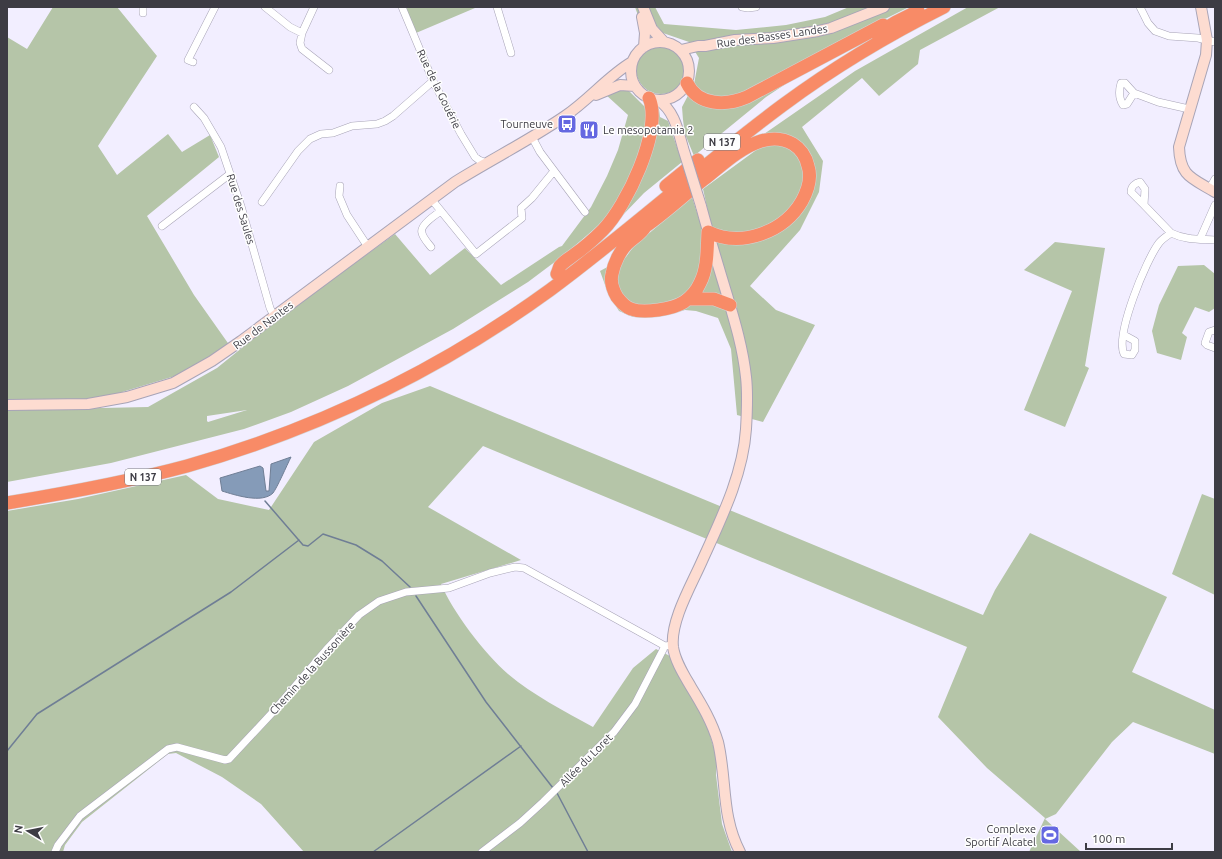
<svg xmlns="http://www.w3.org/2000/svg" width="1222" height="859" font-family="Ubuntu,sans-serif">
	<style>
		.green { fill: #b5c5a8; fill-rule: evenodd }
		.water { fill: #859bb8; stroke: #6f7e95 }
		.lines { fill: none; stroke-linecap: round; stroke-linejoin: round }
		.stream { stroke: #6f7e95; stroke-width: 1.5 }
		.street-casing { stroke: #a8a4b7; stroke-width: 8 }
		.secondary-casing { stroke: #a8a4b7; stroke-width: 12 }
		.highway-casing { stroke: #d4d4d6; stroke-width: 14 }
		.street { stroke: #fff; stroke-width: 7 }
		.secondary { stroke: #fddcd1; stroke-width: 10 }
		.highway { stroke: #f88b67; stroke-width: 13 }
		.secondary-bridge-casing { stroke: #a8a4b7; stroke-width: 12; stroke-linecap: butt }
		.secondary-bridge { stroke: #fddcd1; stroke-width: 10 }
		.labels { text-anchor: middle; stroke-width: 3; stroke-linejoin: round; paint-order: stroke }
		.shield { fill: #fefefe; stroke: #77767c; stroke-width: 1 }
		.shield-label { font-size: 10px; font-weight: bold; fill: #3d3c44 }
		.street-label { font-size: 11px; fill: #3d3c44; stroke: #fefefe }
		.poi-label { font-size: 11px; fill: #3d3c44; stroke: #fefefe; text-anchor: end }
	</style>
	<rect width="100%" height="100%" fill="#f2eeff"/>
	<!-- green -->
	<path class="green" d="M53 7H117L157 56 98 146 117 175 168 134 182 152 210 135 219 157 147 216 194 295 230 346 175 376 109 396 90 400H7V37L27 49Z
		M405 7H474L475 8 416 33Z
		M635 7H655L664 24 736 30 786 25 825 17 849 7H909L879 22 766 97 694 156 685 134 683 120 682 107 694 84 699 58 689 42 663 33 657 26 640 30V21Z
		M968 7H1000L920 50 918 64 879 96 862 78 802 127 823 161 819 192 800 230 750 286 776 310 815 325 763 422 737 415 731 349 718 318 696 311 685 310 663 316 633 317 619 311 608 293 600 271 626 257 634 246 692 197 700 222 709 216 703 189 759 148 764 134 855 71Z
		M636 69a25 25 0 1 1 50 0a25 25 0 1 1-50 0Z
		M627 89 644 106 659 109 660 117 668 121 682 162 644 193 621 217 599 225 564 255 528 282 453 329 348 386 291 412 244 429 111 463 7 482V410L148 407 217 368 284 314 395 234 430 275 465 248 501 285 559 247 562 246 591 207 607 176 618 150 628 115 605 94ZM247 410 208 422 207 421V416Z
		M1055 242 1105 248 1085 366 1089 368 1065 427 1024 410 1072 291 1024 270Z
		M1204 265 1215 274V308L1209 312 1195 307 1182 333 1187 337 1181 360 1157 353 1152 331 1159 305 1177 268 1178 266Z
		M430 386 983 615 995 590 1030 533 1167 597 1132 672 1215 710V754L1133 722 1112 742 1056 814 1045 819 1081 852H1029L1045 818 987 768 938 717 967 647 483 446 428 507 521 560 441 584C453 612 484 653 508 674 533 695 564 711 593 727L633 668 656 649 670 656 696 699 709 732 717 759 716 775 722 824 732 852H304L261 804 222 777 176 753 168 754 82 822 65 845 63 852H7V511L78 499 186 475 218 499 269 510 314 442 382 403Z
		M1202 494 1215 499V595L1172 574Z"/>
	<!-- water -->
	<path class="water" d="M291 457C287 465 277 488 273 493 262 504 235 495 222 491L220 478 260 466 263 468 266 491H269L271 464Z"/>
	<g class="lines">
		<!-- stream -->
		<path class="stream" d="M265 501 303 545 308 546 323 534 356 545 382 561 410 587
			M416 596 486 702 553 788
			M7 751 37 714 231 592 299 540
			M557 793 588 852
			M373 852 521 746"/>
		<defs>
			<path id="street" d="M143 7V13
				M265 7 290 27 302 33 314 7
				M402 7 433 81 461 134 475 157 479 160 486 163
				M497 7 511 53
				M742 7 748 8 756 7
				M1140 7 1148 23 1155 31 1169 36 1198 38 1215 42
				M302 33 300 43 302 49 329 70
				M193 62 188 60 215 7
				M1134 93 1127 104 1123 105C1119 99 1119 90 1121 83H1125L1134 93 1158 102 1189 109
				M194 107 204 118 221 147 241 206 270 308 274 316
				M532 137 540 152 585 212
				M340 186 339 196 347 215 368 247
				M1210 188 1215 179
				M432 200 476 254 522 218 521 208 532 198 554 171
				M262 202 298 151 310 139 321 134 333 133 352 126 377 124 385 121 393 116 433 81
				M1144 205 1131 192C1131 187 1135 183 1140 182L1145 189 1144 205 1171 233
				M162 226 230 174
				M1200 239 1215 205
				M431 247C428 243 423 238 422 233 419 226 435 215 441 211
				M1215 330 1209 332 1205 343 1207 345 1215 348
				M1124 335 1135 341V350L1132 355 1124 354C1115 335 1146 260 1159 243 1162 239 1167 236 1171 233 1185 240 1200 239 1215 240
				M55 852 58 845 80 816 168 749 177 747 225 760 229 759 272 713 326 650 359 615 379 601 406 592 449 588 490 573 515 567 524 568 665 646 673 645
				M482 852 520 823 543 802 614 732 635 704 665 646"/>
			<path id="secondary" d="M643 7 652 29 664 42
				M1201 7 1207 40 1206 55 1179 147C1180 177 1192 178 1215 192
				M642 17 645 33 644 47
				M631 71a29 29 0 1 1 58 0a29 29 0 1 1-58 0Z
				M681 50 698 46H705L735 40 773 38 818 31 831 28 884 7
				M596 95 620 85 635 86
				M658 100C674 110 678 130 683 148
				M701 206C709 236 718 265 727 295 735 322 743 349 746 377 748 394 747 412 746 429 743 475 721 519 702 561 692 584 670 621 673 647 675 661 684 675 691 687 702 705 712 722 718 742 727 780 721 816 740 852
				M7 405 88 404 127 397 173 383 212 361 241 341 455 182C492 159 530 140 565 116 589 100 608 76 632 62"/>
			<path id="highway" d="M877 34 896 22 918 11
				M687 83C698 106 726 106 747 97L883 25
				M666 186 698 160
				M629 238C635 234 641 230 646 226 666 212 684 195 703 180 721 166 739 148 761 141 771 138 783 138 793 144 801 149 806 157 808 166 812 178 808 190 802 201 784 232 742 248 708 232 707 248 708 268 700 283 697 290 691 297 684 302 673 309 644 314 631 309 625 307 621 302 617 297 613 290 610 282 612 274 614 263 620 251 627 244 633 238 641 234 645 227
				M557 274C558 272 559 268 560 266 564 261 570 258 575 254 585 247 594 239 603 230 626 207 663 130 649 98
				M688 299H714L730 305
				M7 503C67 493 128 482 187 466 317 429 440 370 550 290 630 231 703 164 783 105 833 68 888 35 944 7"/>
		</defs>
		<!-- street casing -->
		<use href="#street" class="street-casing"/>
		<!-- secondary casing -->
		<use href="#secondary" class="secondary-casing"/>
		<!-- highway casing -->
		<use href="#highway" class="highway-casing"/>
		<!-- street -->
		<use href="#street" class="street"/>
		<!-- secondary -->
		<use href="#secondary" class="secondary"/>
		<!-- highway -->
		<use href="#highway" class="highway"/>
		<defs>
			<path id="secondary-bridge" d="M683 148 701 206"/>
		</defs>
		<!-- secondary-bridge casing -->
		<use href="#secondary-bridge" class="secondary-bridge-casing"/>
		<!-- secondary-bridge -->
		<use href="#secondary-bridge" class="secondary-bridge"/>
	</g>
	<!-- icons -->
	<defs>
		<symbol id="bus-square" viewBox="-11 -11 22 22"><rect x="-9" y="-9" width="18" height="18" rx="4" fill="#6568e1" stroke="#fefefe"/><path d="M-5-6H5V4H4V6H2V4H-2V6H-4V4H-5ZM-3.5-4V0h7V-4ZM-3.5 1.2v1.5H-2V1.2ZM2 1.2v1.5H3.5V1.2Z" fill="#fff"/></symbol>
		<symbol id="restaurant-square" viewBox="-11 -11 22 22"><rect x="-9" y="-9" width="18" height="18" rx="4" fill="#6568e1" stroke="#fefefe"/><path d="M-5-6h1v4h1v-4h1v4h1v-4h1v5L-1.5 .5V6h-2V.5L-5-1ZM5-6V6H3V1.5H1.5Q1.5-4 5-6Z" fill="#fff"/></symbol>
		<symbol id="stadium-square" viewBox="-11 -11 22 22"><rect x="-9" y="-9" width="18" height="18" rx="4" fill="#6568e1" stroke="#fefefe"/><path d="M0-5a6.5 5 0 1 0 0 10a6.5 5 0 1 0 0-10ZM-3.5-1.8h7v3.6h-7Z" fill="#fff"/></symbol>
	</defs>
	<g fill-rule="evenodd">
		<use href="#bus-square" x="556" y="113" width="22" height="22"/>
		<use href="#restaurant-square" x="578" y="119" width="22" height="22"/>
		<use href="#stadium-square" x="1039" y="824" width="22" height="22"/>
	</g>
	<g class="labels">
		<!-- shield labels -->
		<g class="shield">
			<rect x="704" y="134" width="36" height="16" rx="3"/>
			<rect x="125" y="469" width="36" height="16" rx="3"/>
		</g>
		<g class="shield-label">
			<text x="722" y="146">N 137</text>
			<text x="143" y="481">N 137</text>
		</g>
		<!-- street labels -->
		<g class="street-label">
			<text transform="translate(772 36) rotate(-8)" y="4">Rue des Basses Landes</text>
			<text transform="translate(439 89) rotate(64)" y="4">Rue de la Gouérie</text>
			<text transform="translate(241 209) rotate(73)" y="4">Rue des Saules</text>
			<text transform="translate(263 325) rotate(-37)" y="4">Rue de Nantes</text>
			<text transform="translate(312 668) rotate(-48)" y="4">Chemin de la Bussonière</text>
			<text transform="translate(586 760) rotate(-45)" y="4">Allée du Loret</text>
		</g>
		<!-- poi labels -->
		<g class="poi-label">
			<text x="553" y="128">Tourneuve</text>
			<text x="603" y="134" text-anchor="start">Le mesopotamia 2</text>
			<text x="1036" y="833">Complexe<tspan x="1036" dy="13">Sportif Alcatel</tspan></text>
		</g>
	</g>
	<!-- border -->
	<rect width="1222" height="859" fill="none" stroke="#3d3c44" stroke-width="16"/>
	<!-- north arrow -->
	<g transform="translate(28 831) rotate(280)" stroke="#fefefe" stroke-width="3" paint-order="stroke">
	<path d="M0-3L7 15L0 10L-7 15Z" fill="#3d3c44"/>
	<text y="-6" font-size="11" font-weight="bold" text-anchor="middle" fill="#3d3c44">N</text>
	</g>
	<!-- scale -->
	<path d="M1086 843v6h86v-6" fill="none" stroke="#3d3c44" stroke-width="2"/>
	<text x="1092" y="843" font-size="12" fill="#3d3c44" stroke="#fefefe" stroke-width="3" paint-order="stroke">100 m</text>
</svg>
